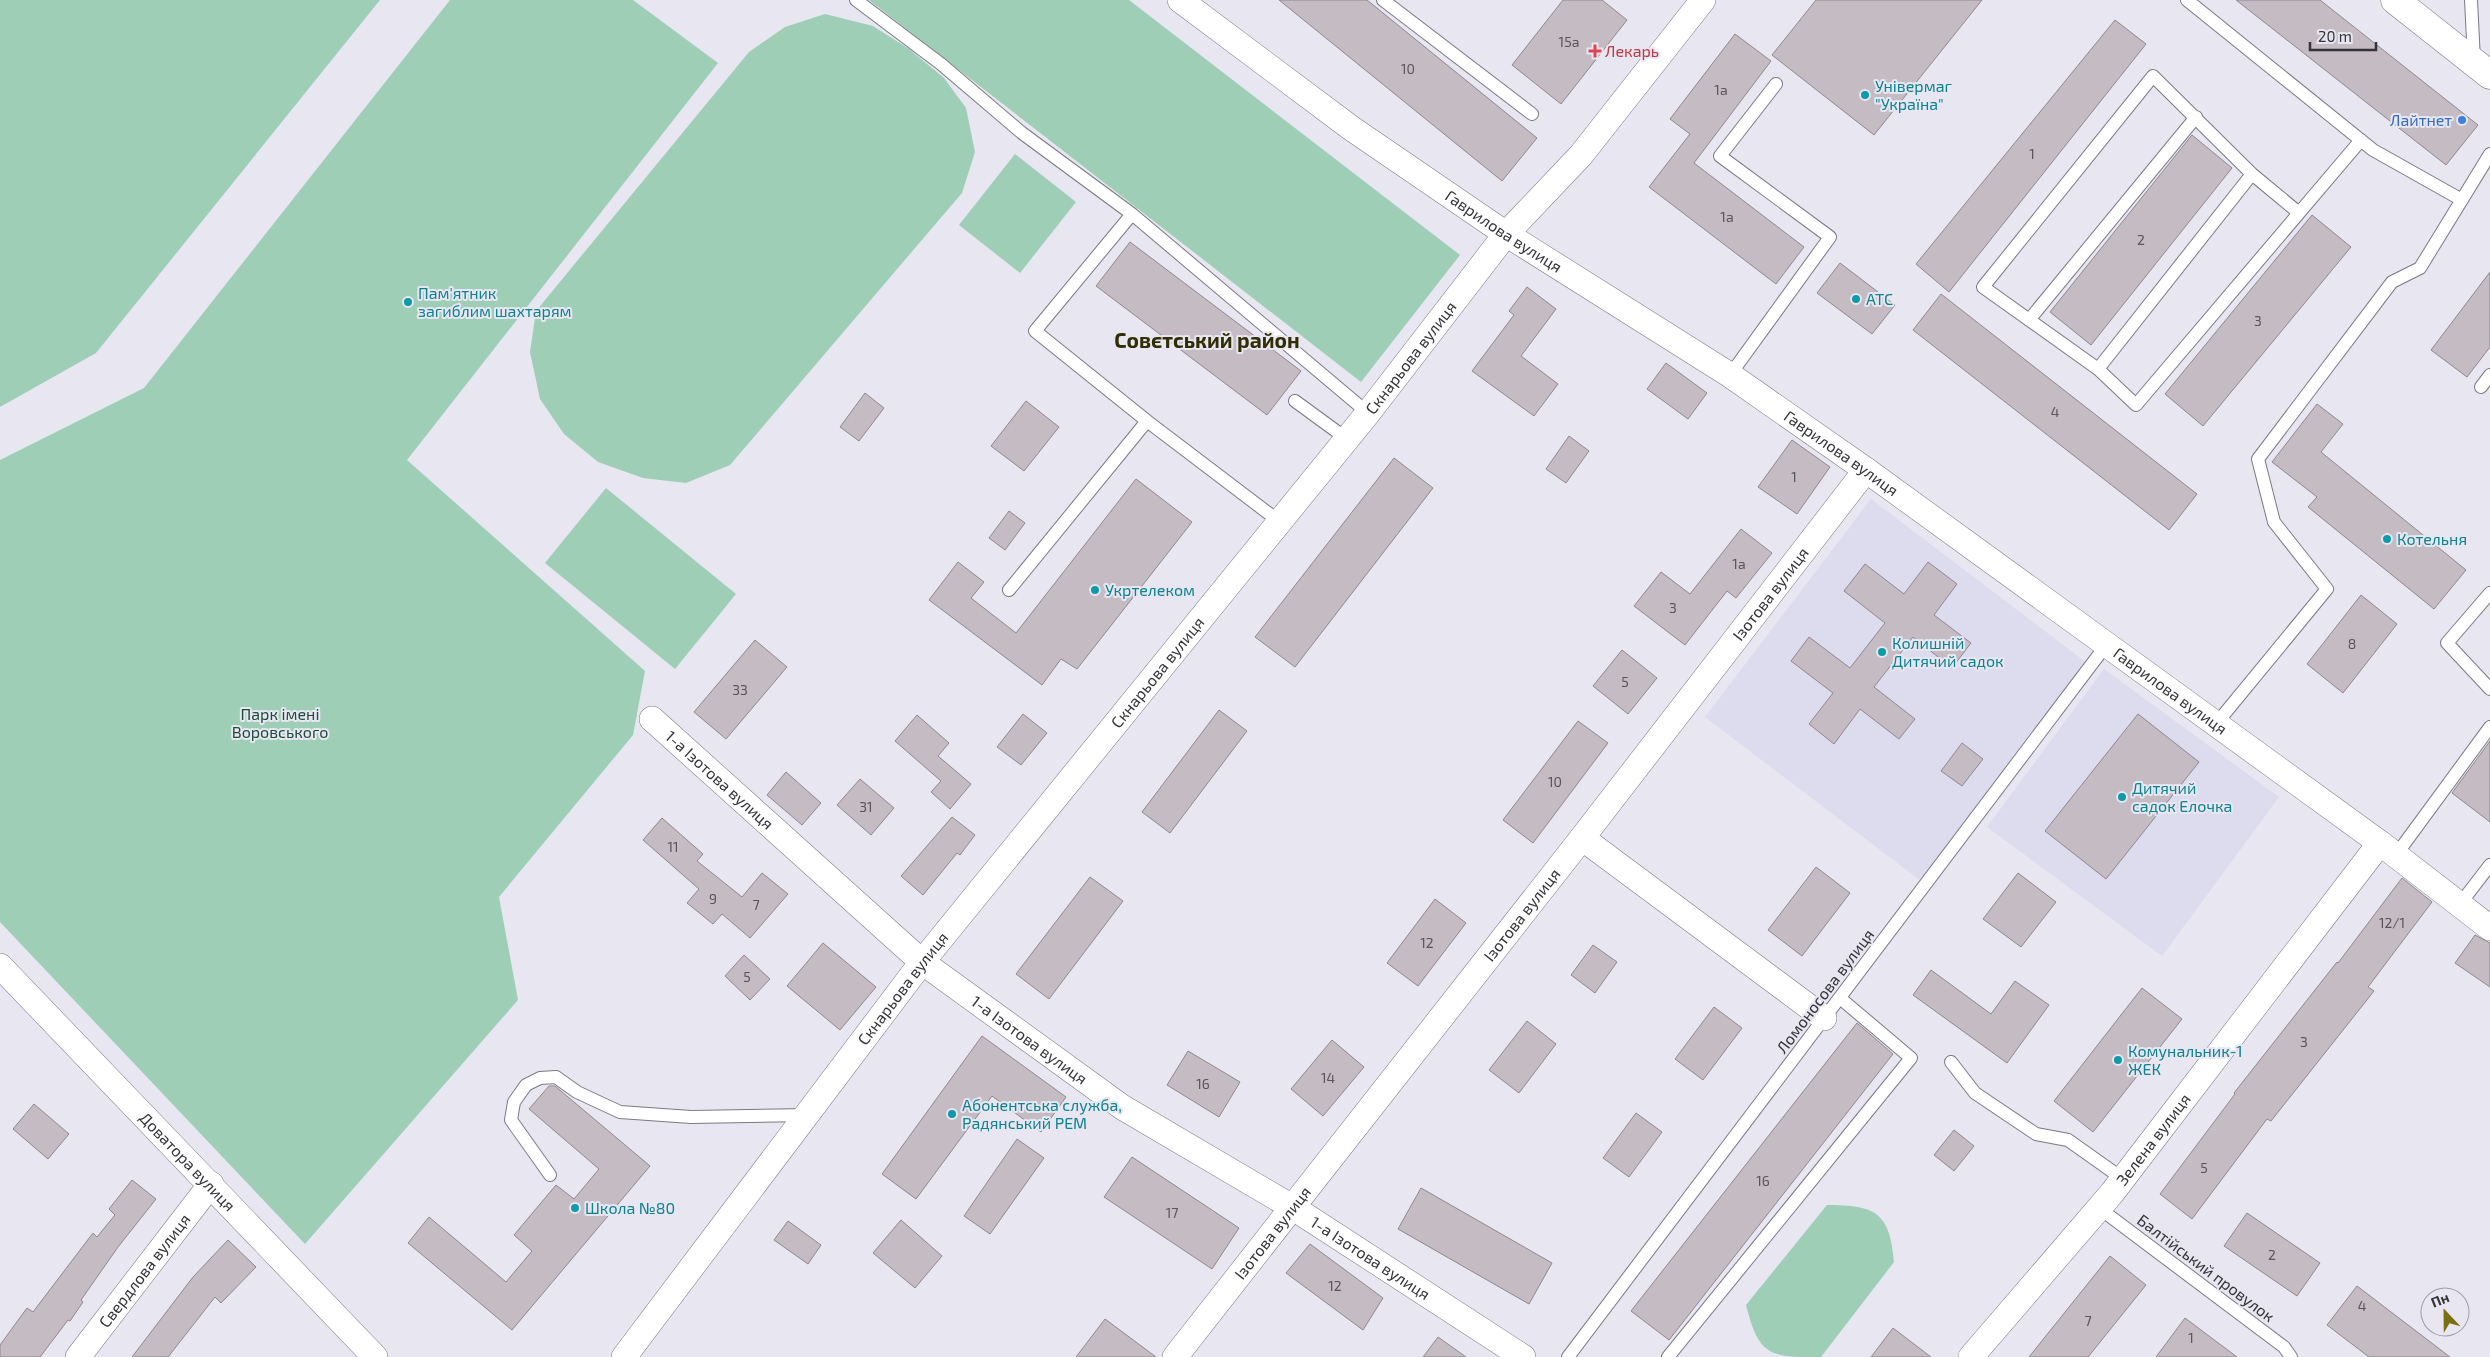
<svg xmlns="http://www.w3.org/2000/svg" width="2490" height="1357" font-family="'Exo 2',sans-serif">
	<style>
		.built { fill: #dddbee }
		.green { fill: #9fceb7 }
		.building { fill: #c5bbc3; stroke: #90878f }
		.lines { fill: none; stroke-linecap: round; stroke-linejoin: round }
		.lane-casing { stroke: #7b7a84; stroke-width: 14 }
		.street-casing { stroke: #7b7a84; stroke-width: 26 }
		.secondary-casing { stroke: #7b7a84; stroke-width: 29 }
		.lane { stroke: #fff; stroke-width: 12 }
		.street { stroke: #fff; stroke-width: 25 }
		.secondary { stroke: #fff; stroke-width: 28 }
		.health-dot { fill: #e0444e; stroke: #e7e6f1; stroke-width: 2 }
		.culture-dot { fill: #0f9aa8; stroke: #e7e6f1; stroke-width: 2 }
		.shop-dot { fill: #3f7fe0; stroke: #e7e6f1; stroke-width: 2 }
		.labels { text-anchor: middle; stroke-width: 4; stroke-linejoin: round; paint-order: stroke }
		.number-label { font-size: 14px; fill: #58555b }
		.health-label { font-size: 16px; fill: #be3a42; stroke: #e7e6f1; text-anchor: start }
		.culture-label { font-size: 16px; fill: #0d838f; stroke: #e7e6f1; text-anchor: start }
		.shop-label { font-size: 16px; fill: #366cbe; stroke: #e7e6f1; text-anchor: end }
		.street-label { font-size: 16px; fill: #343338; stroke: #e7e6f1 }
		.park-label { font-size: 16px; fill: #1b4d39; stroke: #e7e6f1 }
		.district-label { font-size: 21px; font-weight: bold; fill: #322e03; stroke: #e7e6f1 }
	</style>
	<rect width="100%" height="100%" fill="#e7e6f1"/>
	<!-- built -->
	<path class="built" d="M1871 499 2087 663 1921 881 1705 717Z
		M2104 669 2279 797 2162 956 1987 827Z"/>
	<!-- green -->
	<path class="green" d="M0 0H380L96 353 0 407Z
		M450 0H633L718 63 407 460 645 671 633 735 499 897 518 1000 305 1244 0 922V460L144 388Z
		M869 0H1129L1460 255 1361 382Z
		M825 14 873 26 909 49 944 78 966 108 975 152 962 193 730 465 686 483 643 478 598 462 564 434 540 399 530 352 536 311 749 52 785 27Z
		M1015 154 1076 202 1020 273 959 225Z
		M606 488 736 594 675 669 545 563Z
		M1827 1205C1875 1205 1890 1212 1894 1262L1821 1357C1770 1357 1759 1357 1746 1305Z"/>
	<!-- building -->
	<path class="building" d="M1279 0H1367L1537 138 1502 181Z
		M1563 0H1602L1627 20 1561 104 1512 65Z
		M1816 0H1982L1874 135 1772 55Z
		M2236 0H2320L2478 125 2446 165Z
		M2115 20 2146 44 1949 292 1916 264Z
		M1735 34 1771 61 1694 163 1804 247 1776 284 1649 187 1690 134 1670 119Z
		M2192 135 2232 168 2091 345 2050 312Z
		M2312 215 2351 247 2203 426 2165 394Z
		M1130 242 1301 371 1267 415 1096 286Z
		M1840 263 1895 305 1872 334 1817 293Z
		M2490 272V347L2467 377 2431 350Z
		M1527 287 1556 309 1521 356 1558 384 1534 416 1472 371 1514 315 1509 311Z
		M1941 294 2197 494 2169 530 1913 330Z
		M1666 363 1707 393 1688 419 1647 389Z
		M865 393 884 408 859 441 840 427Z
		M1026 401 1059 427 1024 471 991 446Z
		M2317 404 2343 424 2321 452 2466 570 2434 609 2308 507 2317 497 2272 462Z
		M1569 436 1589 451 1566 483 1546 469Z
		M1792 440 1830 467 1797 514 1758 487Z
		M1394 458 1433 488 1295 667 1255 637Z
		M1136 479 1192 522 1077 669 1061 659 1042 685 929 600 958 562 984 582 971 598 1016 633Z
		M1009 511 1025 523 1005 550 989 538Z
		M1741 529 1772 553 1736 598 1727 591 1685 645 1634 606 1661 572 1690 594Z
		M1928 562 1957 584 1934 615 1971 643 1952 668 1913 637 1874 687 1915 719 1899 739 1860 709 1834 744 1809 724 1833 693 1791 661 1809 637 1850 668 1885 623 1844 591 1865 564 1904 594Z
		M2361 595 2397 624 2343 693 2307 664Z
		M755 640 787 667 726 739 694 712Z
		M1622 650 1657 678 1628 714 1593 686Z
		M1219 710 1247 731 1170 833 1142 812Z
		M1023 714 1047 733 1021 765 997 747Z
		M2138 714 2199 762 2106 879 2045 831Z
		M917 715 949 743 938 756 971 784 950 809 931 792 941 781 895 741Z
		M1578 721 1608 743 1533 843 1503 820Z
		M2490 741V822L2452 793Z
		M1962 743 1983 759 1962 786 1941 771Z
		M786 772 821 803 802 825 767 795Z
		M860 779 894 808 871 835 837 805Z
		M952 817 975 835 960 855 957 853 923 895 901 876Z
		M662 818 703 854 697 861 742 897 762 873 788 894 750 938 722 914 713 924 687 903 699 889 643 840Z
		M1816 867 1850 893 1802 956 1768 930Z
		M2018 873 2056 902 2021 947 1983 919Z
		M1090 877 1123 901 1049 999 1016 974Z
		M2402 878 2432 902 2368 987 2374 991 2271 1121 2267 1119 2192 1219 2160 1194 2235 1094 2234 1093 2337 962 2338 963Z
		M1435 899 1466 923 1418 986 1387 963Z
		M2475 935 2490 943V987L2455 963Z
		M823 943 876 987 840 1030 787 986Z
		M1593 945 1617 962 1595 993 1571 975Z
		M744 955 770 979 750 1000 725 976Z
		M1931 970 1991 1014 2015 981 2049 1005 2007 1063 1913 995Z
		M2142 988 2182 1019 2093 1132 2054 1101Z
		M1714 1007 1742 1028 1703 1080 1675 1059Z
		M1527 1021 1556 1044 1519 1093 1489 1070Z
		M1857 1023 1893 1054 1669 1340 1631 1311Z
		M982 1036 1066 1097 1041 1132 992 1096 916 1199 882 1174Z
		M1332 1040 1364 1067 1323 1116 1291 1089Z
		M1188 1051 1240 1082 1219 1117 1167 1085Z
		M549 1086H555L650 1166 512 1330 408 1243 429 1217 506 1282 532 1251 514 1235 556 1185 574 1199 599 1169 529 1109Z
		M34 1104 69 1134 48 1159 13 1129Z
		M1636 1113 1662 1132 1629 1177 1603 1158Z
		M1954 1130 1974 1146 1954 1171 1934 1155Z
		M1017 1139 1044 1158 990 1234 964 1216Z
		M1132 1157 1239 1228 1212 1269 1104 1197Z
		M132 1180 156 1199 118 1247 81 1300 83 1302 70 1321 68 1320 40 1357H0V1345L27 1308 33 1312 93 1233 97 1237 115 1215 109 1209Z
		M1421 1188 1552 1263 1529 1304 1398 1229Z
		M2247 1213 2320 1263 2297 1296 2224 1246Z
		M901 1220 942 1256 915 1288 873 1253Z
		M788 1221 821 1245 808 1264 774 1240Z
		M228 1240 256 1267 221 1303 215 1297 168 1357H132L193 1277Z
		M1310 1244 1383 1298 1363 1330 1286 1273Z
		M2110 1256 2146 1285 2088 1357H2029Z
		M2357 1286 2450 1357H2369L2327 1325Z
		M2185 1318 2237 1357H2156Z
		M1105 1319 1156 1357H1076Z
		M1893 1328 1931 1357H1871Z
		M1438 1337 1466 1357H1423Z"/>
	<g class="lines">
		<defs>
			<path id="lane" d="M856 0 941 64 1022 133 1132 214 1368 413
				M1383 0 1532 114
				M2187 0 2373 150 2462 200
				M2471 0 2474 60
				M2252 174 2098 369 2136 405 2361 140
				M1132 214 1035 331 1147 421 1280 522
				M2029 320 2196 117
				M2098 369 1983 287 2153 76 2252 174 2299 213
				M1730 375 1830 237 1720 156 1776 84
				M2481 387 2490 375
				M1295 401 1347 439
				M1009 590 1147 421
				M2490 593 2447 643 2490 689
				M2216 724 2327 589 2274 522 2258 459 2392 282 2420 268 2490 154
				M2396 855 2490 727
				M2460 904 2490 865
				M1951 1062 1975 1093 2036 1134 2068 1140 2123 1179
				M550 1175 511 1120 514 1102 526 1085 540 1078 556 1077 577 1092 620 1112 691 1117 808 1115
				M2099 1208 2284 1347 2291 1357
				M1568 1357 2107 644
				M1668 1357 1911 1058 1840 998"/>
			<g id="street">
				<path id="s1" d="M1180 0 1351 128 1506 234 1730 375 1866 470 2380 843 2490 928"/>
				<path id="s2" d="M652 719 922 962 1122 1107 1292 1207 1523 1357"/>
				<path d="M1582 838 1824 1018"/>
				<path id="s3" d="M0 966 375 1357"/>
				<path id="s4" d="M78 1357 211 1184"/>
				<path id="s5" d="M624 1357 922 962 1368 413 1506 234 1581 155 1703 0"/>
				<path id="s6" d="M1175 1357 1582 838 1866 470"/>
				<path id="s7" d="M1971 1357 2112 1193 2380 843"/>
			</g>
			<path id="secondary" d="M2395 0 2490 75"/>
		</defs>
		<!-- lane casing -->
		<use href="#lane" class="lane-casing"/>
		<!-- street casing -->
		<use href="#street" class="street-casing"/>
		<!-- secondary casing -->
		<use href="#secondary" class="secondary-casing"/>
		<!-- lane -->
		<use href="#lane" class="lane"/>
		<!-- street -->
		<use href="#street" class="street"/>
		<!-- secondary -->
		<use href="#secondary" class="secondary"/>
	</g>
	<!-- markers -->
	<path class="health-dot" d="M1592.5 43.5h5v5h5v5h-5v5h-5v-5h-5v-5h5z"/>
	<g class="culture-dot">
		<circle cx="1865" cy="95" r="5"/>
		<circle cx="1856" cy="299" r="5"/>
		<circle cx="408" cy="302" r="5"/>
		<circle cx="2387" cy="539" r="5"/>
		<circle cx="1095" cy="590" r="5"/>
		<circle cx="1882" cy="652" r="5"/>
		<circle cx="2122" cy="797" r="5"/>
		<circle cx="2118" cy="1060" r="5"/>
		<circle cx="952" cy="1114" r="5"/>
		<circle cx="575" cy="1208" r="5"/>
	</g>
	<circle class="shop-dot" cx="2462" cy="120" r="5"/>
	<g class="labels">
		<!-- number labels -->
		<g class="number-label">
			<text x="1569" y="47">15а</text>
			<text x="1408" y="74">10</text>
			<text x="1721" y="95">1а</text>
			<text x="2032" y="159">1</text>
			<text x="1727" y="222">1а</text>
			<text x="2141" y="245">2</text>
			<text x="2258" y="326">3</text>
			<text x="2055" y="417">4</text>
			<text x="1794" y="482">1</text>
			<text x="1739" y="569">1а</text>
			<text x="1673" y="613">3</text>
			<text x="2352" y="649">8</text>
			<text x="1625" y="687">5</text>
			<text x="740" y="695">33</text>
			<text x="1555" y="787">10</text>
			<text x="866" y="812">31</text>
			<text x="673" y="852">11</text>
			<text x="713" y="904">9</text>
			<text x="756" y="910">7</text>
			<text x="2392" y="928">12/1</text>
			<text x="1427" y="948">12</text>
			<text x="747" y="982">5</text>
			<text x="2304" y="1047">3</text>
			<text x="1328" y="1083">14</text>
			<text x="1203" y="1089">16</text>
			<text x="2204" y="1173">5</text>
			<text x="1763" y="1186">16</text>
			<text x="1172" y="1218">17</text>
			<text x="2272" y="1260">2</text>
			<text x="1335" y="1291">12</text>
			<text x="2362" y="1311">4</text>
			<text x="2088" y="1326">7</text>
			<text x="2191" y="1343">1</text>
		</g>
		<!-- health labels -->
		<g class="health-label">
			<text x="1605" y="57">Лекарь</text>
		</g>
		<!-- culture labels -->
		<g class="culture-label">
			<text x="1875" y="92">Універмаг<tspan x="1875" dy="18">"Україна"</tspan></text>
			<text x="418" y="299">Пам'ятник<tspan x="418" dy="18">загиблим шахтарям</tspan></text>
			<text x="1866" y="305">АТС</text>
			<text x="2397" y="545">Котельня</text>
			<text x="1105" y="596">Укртелеком</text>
			<text x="1892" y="649">Колишній<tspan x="1892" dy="18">Дитячий садок</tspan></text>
			<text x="2132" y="794">Дитячий<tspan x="2132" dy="18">садок Елочка</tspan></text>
			<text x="2128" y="1057">Комунальник-1<tspan x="2128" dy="18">ЖЕК</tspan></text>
			<text x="962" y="1111">Абонентська служба,<tspan x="962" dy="18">Радянський РЕМ</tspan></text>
			<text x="585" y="1214">Школа №80</text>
		</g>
		<!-- shop labels -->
		<g class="shop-label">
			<text x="2452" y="126">Лайтнет</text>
		</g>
		<!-- street labels -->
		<g class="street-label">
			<text dy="6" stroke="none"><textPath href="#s1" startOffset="398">Гаврилова вулиця</textPath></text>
			<text dy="6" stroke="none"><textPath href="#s5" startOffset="1272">Скнарьова вулиця</textPath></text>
			<text dy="6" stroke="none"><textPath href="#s1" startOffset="802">Гаврилова вулиця</textPath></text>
			<text dy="6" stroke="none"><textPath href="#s6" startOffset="968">Ізотова вулиця</textPath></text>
			<text dy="6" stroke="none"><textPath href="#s5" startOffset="868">Скнарьова вулиця</textPath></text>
			<text dy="6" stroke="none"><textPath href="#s1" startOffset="1208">Гаврилова вулиця</textPath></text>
			<text dy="6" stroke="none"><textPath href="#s2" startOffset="91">1-а Ізотова вулиця</textPath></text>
			<text dy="6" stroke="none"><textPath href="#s6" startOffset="562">Ізотова вулиця</textPath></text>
			<text dy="6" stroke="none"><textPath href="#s5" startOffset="462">Скнарьова вулиця</textPath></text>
			<text transform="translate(1825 991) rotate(-53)" y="6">Ломоносова вулиця</text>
			<text dy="6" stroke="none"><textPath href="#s2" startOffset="496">1-а Ізотова вулиця</textPath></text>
			<text dy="6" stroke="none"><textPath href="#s7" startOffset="284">Зелена вулиця</textPath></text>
			<text dy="6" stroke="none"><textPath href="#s3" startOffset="271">Доватора вулиця</textPath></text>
			<text dy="6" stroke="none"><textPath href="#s6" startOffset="158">Ізотова вулиця</textPath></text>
			<text dy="6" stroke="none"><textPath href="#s2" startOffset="901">1-а Ізотова вулиця</textPath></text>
			<text transform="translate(2206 1268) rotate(37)" y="6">Балтійський провулок</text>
			<text dy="6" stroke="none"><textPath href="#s4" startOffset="109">Свердлова вулиця</textPath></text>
		</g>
		<!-- park labels -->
		<g class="park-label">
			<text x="280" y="720">Парк імені<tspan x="280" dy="18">Воровського</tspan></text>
		</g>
		<!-- district labels -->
		<g class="district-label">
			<text x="1207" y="348">Совєтський район</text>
		</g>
	</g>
	<!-- north arrow -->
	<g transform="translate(2445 1312) rotate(338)"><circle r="24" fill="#e7e6f1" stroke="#9f9ea7"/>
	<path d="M0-4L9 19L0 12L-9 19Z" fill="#7a7011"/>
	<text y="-8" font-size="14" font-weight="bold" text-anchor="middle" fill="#343338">Пн</text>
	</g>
	<!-- scale -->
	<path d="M2310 42v8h66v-8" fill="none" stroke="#343338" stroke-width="2.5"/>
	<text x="2318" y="42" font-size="15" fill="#343338" stroke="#e7e6f1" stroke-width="4" paint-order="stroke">20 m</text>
</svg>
